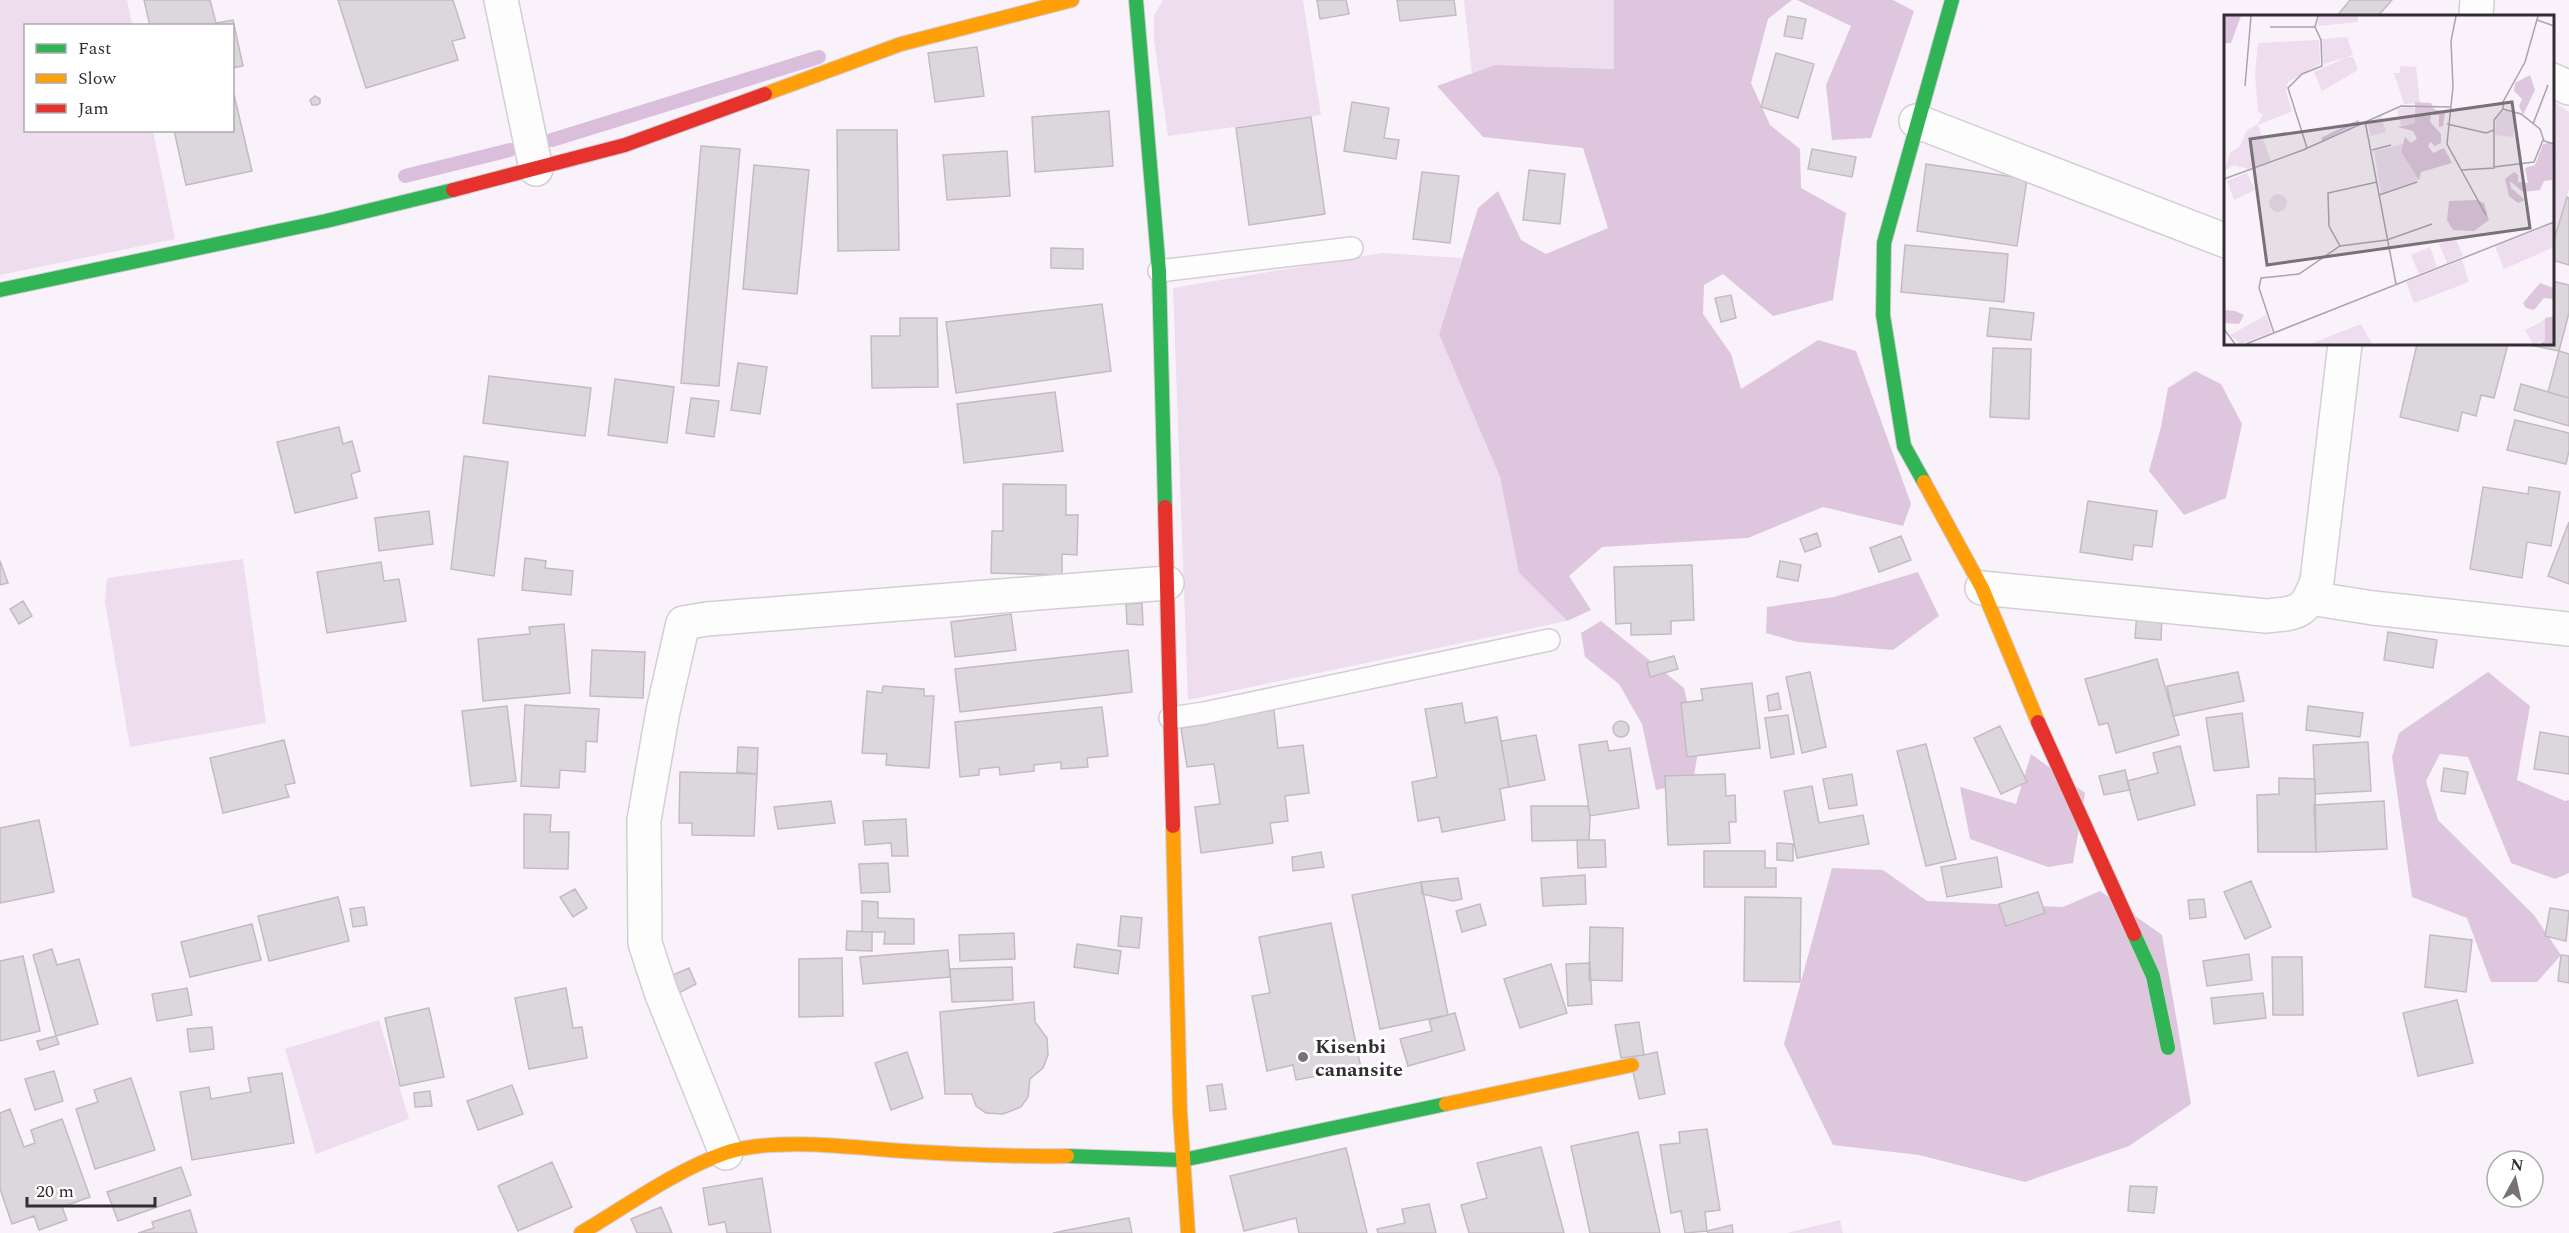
<svg xmlns="http://www.w3.org/2000/svg" width="2569" height="1233" font-family="Spectral,serif">
	<style>
		.green { fill: #edddee }
		.forest { fill: #ddc6de }
		.lines { fill: none; stroke-linecap: round; stroke-linejoin: round }
		.stream { stroke: #dabfdc; stroke-width: 14 }
		.building { fill: #dcd7dd; stroke: #c2bcc2; stroke-width: 1.5 }
		.lane-casing { stroke: #d3ced4; stroke-width: 24 }
		.street-casing { stroke: #d3ced4; stroke-width: 36 }
		.fast-casing { stroke: #d3ced4; stroke-width: 16 }
		.slow-casing { stroke: #d3ced4; stroke-width: 16 }
		.jam-casing { stroke: #d3ced4; stroke-width: 16 }
		.lane { stroke: #fefdfe; stroke-width: 21 }
		.street { stroke: #fefdfe; stroke-width: 33 }
		.fast { stroke: #30b455; stroke-width: 14 }
		.slow { stroke: #ff9f0a; stroke-width: 14 }
		.jam { stroke: #e5322d; stroke-width: 14 }
		.poi-dot { fill: #787278; stroke: #fff; stroke-width: 2 }
		.labels { text-anchor: middle; stroke-width: 6; stroke-linejoin: round; paint-order: stroke }
		.poi-label { font-size: 20px; font-weight: bold; fill: #322d32; stroke: #fff; text-anchor: start }
		.inset-river { fill: none; stroke: #dabfdc; stroke-width: 3 }
		.inset-road { fill: none; stroke: #a9a3aa; stroke-width: 1.5 }
		.view { fill: #787278; fill-opacity: 0.15; stroke: #787278; stroke-width: 3 }
		.inset-edge { fill: none; stroke: #322d32; stroke-width: 3 }
	</style>
	<rect width="100%" height="100%" fill="#f9f2fa"/>
	<!-- green -->
	<path class="green" d="M0 0H127L132 25 26 26V130L153 131 175 239 0 275Z
		M1163 0H1303L1321 115 1168 136 1154 40V15Z
		M1464 0H1614L1615 69 1495 65 1472 73Z
		M2553 101 2569 112V189L2553 247Z
		M1382 253 1462 258 1439 334 1500 477 1519 573 1567 621 1188 700 1173 288Z
		M243 559 266 723 130 747 105 602 107 578Z
		M379 1020 409 1119 316 1154 285 1049Z
		M1840 1220 1843 1233H1787Z"/>
	<!-- forest -->
	<path class="forest" d="M1614 0H1792L1768 19 1751 83 1770 125 1800 149 1801 188 1846 213 1833 300 1773 316 1723 274 1704 285 1703 314 1731 354 1741 389 1818 340 1856 351 1911 504 1903 526 1823 507 1748 538 1602 547 1569 576 1591 610 1567 621 1519 573 1500 477 1439 334 1478 208 1498 191 1521 240 1546 254 1608 228 1583 148 1483 137 1437 86 1495 65 1614 69Z
		M1797 0H1893L1914 11 1871 138 1832 140 1826 85 1851 26Z
		M2195 371 2221 384 2242 424 2226 498 2184 515 2149 471 2161 427 2168 388Z
		M1918 572 1939 616 1893 650 1798 642 1766 633 1767 607 1834 597Z
		M1601 621 1684 688 1698 751 1693 782 1656 790 1642 724 1619 684 1585 657 1581 633Z
		M2488 672 2530 706 2517 780 2565 801 2569 800V873L2555 879 2511 863 2468 757 2440 754 2426 781 2438 820 2534 915 2561 955 2537 982H2491L2467 918 2412 897 2392 757 2399 733Z
		M2031 754 2085 793 2073 863 2048 867 1970 839 1960 787 2016 804Z
		M1832 868 1883 870 1927 901 2063 907 2100 891 2162 935 2191 1104 2129 1146 2025 1182 1919 1155 1833 1145 1784 1044Z"/>
	<g class="lines">
		<!-- stream -->
		<path class="stream" d="M552 140 819 57
			M405 176 510 150"/>
	</g>
	<!-- building -->
	<path class="building" d="M144 0H210L216 23 233 20 243 66 232 68V26H150Z
		M338 0H453L465 38 452 41 458 60 366 88Z
		M1317 0H1346L1349 14 1320 19Z
		M1397 0H1454L1456 15 1400 21Z
		M2350 0H2392L2378 16H2337Z
		M1788 16 1806 19 1802 39 1784 36Z
		M977 47 984 96 935 102 928 53Z
		M1776 53 1814 64 1798 118 1761 107Z
		M232 86 252 171 186 185 174 130H232Z
		M315 96 320 99V103L317 105H312L310 100Z
		M1352 102 1389 108 1384 138 1399 140 1396 159 1344 151Z
		M1109 111 1113 166 1035 172 1032 117Z
		M1311 117 1325 214 1249 225 1236 128Z
		M837 130H897L899 250 838 251Z
		M701 146 740 149 719 386 681 383Z
		M1812 149 1856 157 1852 177 1808 169Z
		M1007 151 1010 196 947 200 943 155Z
		M1926 164 2027 179 2017 246 1917 231Z
		M754 165 809 170 797 294 743 289Z
		M1529 170 1565 174 1560 224 1523 220Z
		M1422 172 1459 176 1450 243 1413 239Z
		M2567 197 2569 198V265L2552 260V247Z
		M1905 245 2008 254 2004 302 1901 292Z
		M1051 248 1083 249V269L1051 268Z
		M2552 281 2569 285V313L2559 351 2530 345 2552 344Z
		M1731 295 1736 318 1721 322 1715 298Z
		M1102 304 1111 371 956 393 946 322Z
		M1990 308 2034 313 2031 340 1987 336Z
		M900 318H937L938 387 872 388 871 336H900Z
		M2417 344H2508L2494 398 2481 395 2476 416 2462 412 2458 431 2400 417Z
		M1993 348 2031 349 2029 419 1990 417Z
		M2559 351 2569 354V398L2548 392Z
		M738 363 767 367 760 414 731 410Z
		M489 376 591 388 585 436 483 423Z
		M615 379 674 387 667 443 608 435Z
		M2521 384 2569 398V426L2514 410Z
		M1055 392 1063 451 964 463 957 404Z
		M691 398 719 401 714 437 686 433Z
		M2515 420 2569 433V451L2566 464 2507 450Z
		M339 427 343 444 352 441 360 471 351 474 357 498 295 513 277 442Z
		M464 456 508 462 494 576 451 569Z
		M1003 484 1066 485V515H1078L1077 555 1062 554V575L991 573 992 531H1003Z
		M2483 487 2528 494 2529 487 2560 492 2551 546 2527 542 2522 578 2470 569Z
		M2088 501 2157 511 2152 547 2134 545 2132 560 2080 552Z
		M429 511 433 544 379 551 375 518Z
		M2569 522V584L2548 576Z
		M1817 533 1821 546 1805 552 1800 539Z
		M1901 536 1911 560 1879 572 1870 548Z
		M525 558 546 561 545 568 573 571 571 595 522 590Z
		M0 561 8 583 0 585Z
		M1780 561 1801 565 1798 581 1777 577Z
		M381 562 384 581 399 579 406 621 327 633 317 572Z
		M1692 565 1694 620 1671 621V634L1631 635V623L1616 624 1614 567Z
		M23 601 32 616 19 624 10 609Z
		M1142 603 1143 625 1127 624 1126 604Z
		M2137 612 2162 614 2161 640 2135 638Z
		M1011 614 1016 650 955 657 951 622Z
		M564 624 570 693 483 701 478 639 530 634 529 627Z
		M2388 632 2437 640 2433 668 2384 660Z
		M592 650 645 652 643 698 590 696Z
		M1128 650 1132 692 960 712 955 669Z
		M1674 656 1678 669 1650 677 1647 663Z
		M2157 659 2179 735 2116 753 2108 723 2099 725 2085 679Z
		M1810 672 1826 747 1802 753 1786 677Z
		M2238 672 2244 701 2173 716 2167 686Z
		M1752 683 1760 748 1687 757 1681 703 1703 700 1701 689Z
		M883 686 924 689V696H934L929 768 886 765 887 754 862 753 867 691 882 693Z
		M1778 693 1781 709 1769 711 1767 696Z
		M1462 703 1465 723 1497 717 1509 787 1500 789 1505 820 1442 832 1439 817 1418 821 1412 782 1437 777 1425 709Z
		M525 705 599 709 597 742 586 741 585 772 560 770 559 788 521 786Z
		M507 706 516 781 471 786 462 711Z
		M2308 706 2363 713 2360 737 2306 730Z
		M1102 707 1108 756 1087 758 1088 767 1061 769V762L1034 765V771L1000 775 999 767 979 769V775L960 777 955 722Z
		M1274 710 1278 748 1303 745 1309 793 1285 796 1288 821 1270 823 1273 843 1201 853 1195 807 1220 804 1214 764 1187 767 1181 728 1208 724V719Z
		M2242 713 2249 767 2214 771 2206 718Z
		M1788 715 1794 754 1771 758 1765 718Z
		M1613 729a8 8 0 1 1 16 0a8 8 0 1 1-16 0Z
		M2000 726 2027 782 2001 794 1974 738Z
		M2540 732 2569 737V774L2534 769Z
		M1536 735 1545 780 1509 787 1501 741Z
		M284 740 295 783 285 785 289 797 223 813 210 758Z
		M1607 741 1609 751 1630 748 1639 808 1590 816 1579 745Z
		M2368 742 2371 791 2315 794 2313 745Z
		M1926 744 1956 859 1926 866 1897 751Z
		M2180 746 2195 805 2138 820 2127 781 2158 773 2153 753Z
		M738 747 758 748 757 774 737 772Z
		M2444 768 2468 772 2465 794 2441 791Z
		M2125 770 2130 790 2104 795 2099 776Z
		M680 772 757 774 754 836 692 835V823H679Z
		M1725 774 1726 796 1735 795 1736 822H1729L1730 843 1668 845 1665 776Z
		M1852 774 1857 805 1829 809 1823 779Z
		M2279 778 2315 779 2316 852H2258L2257 795 2279 794Z
		M1812 786 1819 823 1863 815 1869 844 1797 858 1784 791Z
		M831 801 835 823 778 829 774 807Z
		M2384 801 2387 849 2316 852 2314 805Z
		M1531 806H1588L1590 816 1589 840 1532 841Z
		M524 814 551 815 550 832H569L568 869 524 868Z
		M906 819 908 856H892L891 843 865 845 863 821Z
		M39 820 54 892 0 903V828Z
		M1577 840H1605L1606 867 1578 868Z
		M1777 843 1793 844V861L1777 860Z
		M1704 851H1765V868H1776V887H1704Z
		M1321 852 1324 867 1293 871 1292 857Z
		M1997 857 2002 887 1947 897 1941 867Z
		M888 863 890 892 861 893 859 864Z
		M1585 875 1586 904 1543 906 1541 878Z
		M1458 878 1462 899 1453 901 1422 894 1421 882Z
		M2251 881 2271 927 2245 939 2224 892Z
		M1421 882 1448 1015 1380 1029 1352 895Z
		M575 889 587 908 573 917 560 897Z
		M2038 892 2045 913 2006 926 1999 904Z
		M338 897 349 941 269 961 258 916Z
		M1745 897 1801 898 1800 982 1744 981Z
		M2204 899 2206 917 2190 919 2188 900Z
		M862 901 878 902V918L914 919V944H884L885 932H862Z
		M1480 904 1486 925 1462 932 1456 911Z
		M364 907 367 925 353 927 350 909Z
		M2550 908 2569 911 2566 941 2545 936Z
		M1121 916 1142 918 1139 948 1118 946Z
		M1331 923 1361 1068 1296 1080 1293 1065 1267 1071 1252 996 1270 993 1259 937Z
		M252 924 261 960 190 977 181 942Z
		M1590 927 1623 928 1622 981 1589 980Z
		M847 931 872 932V951L846 950Z
		M1014 933 1015 959 960 961 959 935Z
		M2430 935 2472 940 2466 992 2425 987Z
		M1077 944 1121 951 1118 974 1074 967Z
		M52 949 57 965 79 959 98 1024 56 1036 33 955Z
		M948 950 950 977 863 984 860 957Z
		M2249 954 2252 980 2207 986 2203 961Z
		M2561 955 2569 956V983L2558 981Z
		M23 956 40 1031 0 1041V961Z
		M2272 957H2302L2303 1015H2273Z
		M842 958 843 1016 799 1017V959Z
		M1590 963 1592 1004 1568 1006 1566 964Z
		M1551 964 1567 1013 1520 1028 1504 979Z
		M1012 967 1013 1000 952 1002 950 969Z
		M689 968 696 984 679 993 670 976Z
		M187 988 192 1015 157 1021 152 994Z
		M566 988 573 1028 582 1027 587 1058 529 1069 515 998Z
		M2263 993 2266 1018 2214 1024 2211 998Z
		M2457 1000 2473 1063 2418 1076 2403 1013Z
		M1034 1002 1035 1022 1047 1038 1048 1055 1043 1068 1030 1079 1028 1097 1021 1107 1003 1114 986 1113 976 1106 972 1094H945L940 1012Z
		M429 1008 444 1077 400 1086 385 1018Z
		M1455 1013 1465 1050 1408 1066 1400 1039 1432 1031 1429 1020Z
		M1639 1022 1644 1055 1621 1058 1615 1025Z
		M212 1027 214 1049 190 1052 187 1029Z
		M56 1036 59 1044 40 1050 37 1041Z
		M907 1052 923 1098 891 1110 875 1063Z
		M1657 1052 1665 1094 1639 1099 1630 1058Z
		M54 1071 63 1101 35 1110 25 1079Z
		M282 1073 294 1143 192 1160 180 1092 209 1087 211 1099 251 1092 248 1078Z
		M131 1078 155 1150 95 1169 76 1109 98 1102 94 1090Z
		M1222 1084 1226 1109 1210 1111 1207 1086Z
		M512 1085 523 1114 478 1130 467 1101Z
		M430 1091 432 1106 415 1107 414 1093Z
		M10 1109 24 1147 35 1143 31 1130 62 1119 90 1197 62 1207 67 1220 39 1230 34 1216 12 1224 0 1189V1113Z
		M1707 1129 1720 1210 1705 1212 1707 1231 1685 1233 1681 1211 1671 1213 1660 1145 1680 1143 1679 1132Z
		M1638 1132 1660 1233H1590L1571 1146Z
		M1541 1147 1564 1233H1469L1461 1205 1487 1198 1477 1163Z
		M1346 1148 1367 1233H1299L1296 1218 1244 1231 1230 1176Z
		M552 1162 572 1207 518 1231 498 1186Z
		M181 1167 191 1195 118 1221 107 1192Z
		M762 1178 771 1233H727L725 1222 709 1225 703 1188Z
		M2130 1186 2157 1187 2154 1213 2128 1211Z
		M1429 1204 1436 1233H1378L1377 1229 1405 1223 1402 1209Z
		M661 1207 672 1233H637L631 1219Z
		M190 1210 197 1233H138L154 1228 152 1222Z
		M1129 1218 1132 1233H1053Z
		M1732 1225 1733 1233H1708L1707 1231Z"/>
	<g class="lines">
		<defs>
			<path id="lane" d="M1159 271 1352 248
				M1170 718 1204 713 1549 640"/>
			<path id="street" d="M501 0 536 169
				M2476 16 2477 0
				M2552 80 2569 88
				M1916 121 2226 241
				M1982 588 2266 616C2298 613 2305 614 2317 581L2345 344
				M2310 598 2373 608 2569 629
				M726 1153 661 992 645 943 644 820 663 711 683 623 707 619 1167 583"/>
			<path id="fast" d="M1136 0 1159 271 1165 507
				M0 290 326 221 453 190
				M1924 482 1904 446 1883 315 1884 243 1952 0
				M2134 934 2153 976 2168 1048
				M1067 1156 1183 1160 1446 1104"/>
			<path id="slow" d="M765 94 901 44 1072 0
				M1924 482 1982 588 2038 722
				M1173 826 1180 1112 1188 1233
				M1446 1104 1632 1065
				M581 1233C627 1206 674 1171 725 1153 770 1138 842 1146 889 1150 949 1154 1008 1157 1067 1156"/>
			<path id="jam" d="M453 190 625 145 765 94
				M1165 507 1173 826
				M2038 722 2134 934"/>
		</defs>
		<!-- lane casing -->
		<use href="#lane" class="lane-casing"/>
		<!-- street casing -->
		<use href="#street" class="street-casing"/>
		<!-- fast casing -->
		<use href="#fast" class="fast-casing"/>
		<!-- slow casing -->
		<use href="#slow" class="slow-casing"/>
		<!-- jam casing -->
		<use href="#jam" class="jam-casing"/>
		<!-- lane -->
		<use href="#lane" class="lane"/>
		<!-- street -->
		<use href="#street" class="street"/>
		<!-- fast -->
		<use href="#fast" class="fast"/>
		<!-- slow -->
		<use href="#slow" class="slow"/>
		<!-- jam -->
		<use href="#jam" class="jam"/>
	</g>
	<!-- markers -->
	<circle class="poi-dot" cx="1303" cy="1057" r="6"/>
	<g class="labels">
		<!-- poi labels -->
		<g class="poi-label">
			<text x="1315" y="1053">Kisenbi<tspan x="1315" dy="23">canansite</tspan></text>
		</g>
	</g>
	<!-- overview -->
	<g transform="translate(2224 15)">
		<rect width="330" height="330" fill="#f9f2fa"/>
		<path d="M95 1H134V7L94 11ZM123 22 129 40 100 49 97 24ZM95 25 96 49 64 67 62 77 68 96 34 110 47 146 24 154 10 150 0 156 6 138 16 131 23 115 34 109 39 99 34 97 31 58 34 28ZM123 42H129L134 55 98 76 90 57ZM176 51 192 52 196 88 180 89 170 58H176ZM190 91 192 108 177 110 173 94ZM281 95 292 99 289 122 271 120 272 103ZM157 101 162 117 147 121 144 109ZM179 129 177 137 195 165 157 178 150 136ZM23 158 31 175 10 185 3 166ZM45 188a9 9 0 1 1 18 0a9 9 0 1 1-18 0ZM330 208V232L280 254 271 231ZM231 222 239 241 223 248 215 229ZM206 232 213 252 195 259 187 240ZM238 245 245 267 190 288 182 267ZM42 300 48 317 17 329 6 320ZM318 303 323 308 321 325 309 329 301 315 319 306ZM137 309 148 329H87L94 326Z" fill="#edddee"/>
		<path d="M0 1H17L7 28H0ZM306 60 311 75 299 100 295 91 298 84 290 76 291 68ZM191 87 207 88 210 94 221 97 219 111 215 112V100H207L206 107 217 119V128L211 131 206 127 204 131 209 138 220 133 228 148 197 157 195 165 177 137 181 122 187 128 193 124 189 116 174 112 191 108ZM329 127 328 165 320 166 316 175 299 177 286 166 287 173 301 185 294 188 285 181 281 164 290 157 294 160V167L304 168 301 153 311 150 319 129ZM253 185 260 188 265 205 250 216 229 215 223 205 225 186ZM316 268 330 273V284L320 283 310 295 302 293 299 288ZM0 295 11 296 20 300 15 309 1 308ZM330 301V329H316L321 325V303Z" fill="#ddc6de"/>
		<path class="inset-river" d="M98 124 135 106"/>
		<path class="inset-road" d="M232 1 227 26 229 72 223 129 262 200M313 5 330 11M46 12H91M21 71 27 1M279 94 297 99 316 114 320 126 330 129M141 106 172 269M223 109 262 118 270 115M309 109 324 70M83 133 64 73 78 59 98 51 97 25 91 12 94 1M148 135 167 130M270 152 310 147 319 125M237 155 270 153V105L279 94V87L301 47 314 1M0 164 79 135 177 91 226 92M155 180 193 167M116 231 105 211 104 178 153 167M0 314 11 329M50 318 35 273 37 263 75 259 116 231 163 225 208 209M22 329 330 207"/>
		<path class="view" d="M288 87 306 213 43 250 26 124Z"/>
		<rect width="330" height="330" class="inset-edge"/>
	</g>
	<!-- legend -->
	<rect x="24" y="24" width="210" height="108" fill="#ffffff" stroke="#adabad" stroke-width="1.5"/>
	<rect x="36" y="44" width="30" height="9" fill="#30b455" stroke="#adabad" stroke-width="1.5"/>
	<text x="78" y="54" font-size="18" fill="#322d32">Fast</text>
	<rect x="36" y="74" width="30" height="9" fill="#ff9f0a" stroke="#adabad" stroke-width="1.5"/>
	<text x="78" y="84" font-size="18" fill="#322d32">Slow</text>
	<rect x="36" y="104" width="30" height="9" fill="#e5322d" stroke="#adabad" stroke-width="1.5"/>
	<text x="78" y="114" font-size="18" fill="#322d32">Jam</text>
	<!-- north arrow -->
	<g transform="translate(2515 1179) rotate(8)"><circle r="28" fill="#ffffff" stroke="#adabad" stroke-width="1.5"/>
	<path d="M0-4.5L10 22L0 15L-10 22Z" fill="#787278"/>
	<text y="-9" font-size="16" font-weight="bold" text-anchor="middle" fill="#322d32">N</text>
	</g>
	<!-- scale -->
	<path d="M27 1197v9h128v-9" fill="none" stroke="#322d32" stroke-width="3"/>
	<text x="36" y="1197" font-size="18" fill="#322d32" stroke="#ffffff" stroke-width="4.5" paint-order="stroke">20 m</text>
</svg>
